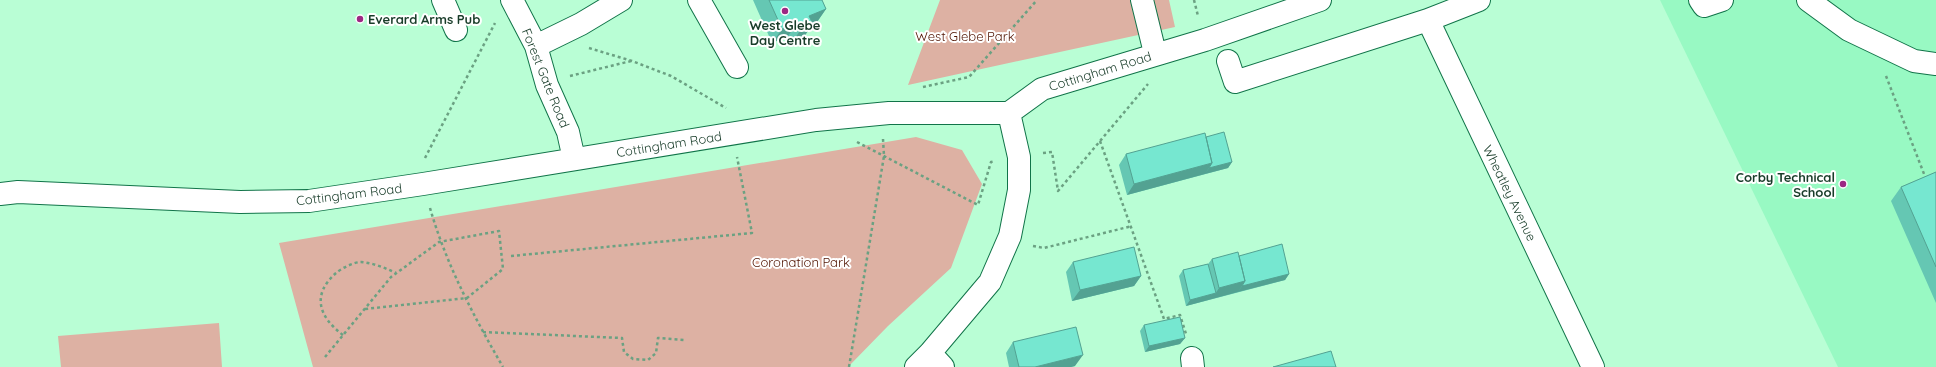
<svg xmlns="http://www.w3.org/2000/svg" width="1936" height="367" font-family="Quicksand,sans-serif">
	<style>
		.built { fill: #98f9c3 }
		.green { fill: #ddb1a3 }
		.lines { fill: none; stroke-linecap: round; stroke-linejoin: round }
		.minor-casing { stroke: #117449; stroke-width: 24 }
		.path { stroke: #6ba182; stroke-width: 2.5; stroke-dasharray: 3 3; stroke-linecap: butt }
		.minor { stroke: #fff; stroke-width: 22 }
		.wall { fill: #65c7b3 }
		.shaded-wall { fill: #53a292 }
		.building { fill: #76e7d0; stroke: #53a292 }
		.poi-dot { fill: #9c2883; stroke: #fff; stroke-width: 1.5 }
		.labels { text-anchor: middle; stroke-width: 4; stroke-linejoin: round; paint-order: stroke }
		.poi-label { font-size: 13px; font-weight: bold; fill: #183c29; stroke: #fff; text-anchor: start }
		.park-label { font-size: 13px; fill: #501300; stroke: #fff }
		.street-label { font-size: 13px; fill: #183c29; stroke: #fff }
	</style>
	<rect width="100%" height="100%" fill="#b9fed5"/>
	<!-- built -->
	<path class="built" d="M1660 0H1936V367H1838Z"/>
	<!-- green -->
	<path class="green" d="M940 0H1169L1175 27 908 85Z
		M916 137 962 150 982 184 951 268 888 326 848 367H313L279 243Z
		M219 323 222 367H61L58 336Z"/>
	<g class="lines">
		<defs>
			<path id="minor" d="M443 0 456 30
				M512 0 536 46 547 85 568 132 574 159
				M699 0 737 67
				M1142 0 1155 53
				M1700 0 1704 6 1722 0
				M1808 0 1849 30 1914 61 1936 64
				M1428 20 1593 367
				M536 46 581 24 621 0
				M1228 61 1235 82 1428 20 1479 0
				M0 194 18 192 240 202 309 201 423 184 816 120 889 113H1009L1042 89 1205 40 1320 0
				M930 353 943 367
				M1192 358 1193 367
				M916 367 930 353 990 282 1010 236 1019 190V157L1009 113"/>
		</defs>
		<!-- minor casing -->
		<use href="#minor" class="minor-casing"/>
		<!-- path -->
		<path class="path" d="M1194 0 1198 16
			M589 48 632 61 671 76 726 108
			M570 76 631 61
			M1886 76 1926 179
			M923 87 969 77 1037 0
			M1100 141 1164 319 1180 315 1186 334
			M857 142 978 205 991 162 995 161
			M1043 153 1052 152 1058 191 1148 84
			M425 158 495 23
			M430 208C446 264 474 317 503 367
			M1033 246 1044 248 1132 226
			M511 256 752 233 737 157
			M483 332 622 338 624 352 633 359 648 360 656 353 658 338 685 340
			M343 335C319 317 311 295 336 273 342 268 354 262 361 262 374 263 385 268 396 273
			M325 357 391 277 439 242 499 231 503 269 467 298 365 309
			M849 367 884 156 883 139"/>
		<!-- minor -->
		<use href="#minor" class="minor"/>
	</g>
	<!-- wall -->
	<path class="wall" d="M753 0H822L826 9 817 22 813 24 803 38 792 43 788 36 772 43Z
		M1206 137 1232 162 1228 168 1127 195 1119 165 1126 154Z
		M1936 172V303L1891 201 1901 187Z
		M1239 256 1289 274 1285 280 1186 306 1179 276 1183 270 1208 264 1212 259Z
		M1073 262 1141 276 1134 286 1072 301 1066 272Z
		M1144 325 1185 338 1180 344 1145 352 1140 331Z
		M1013 342 1075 366 1071 367H1009L1006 353Z"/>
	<!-- shaded-wall -->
	<path class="shaded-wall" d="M826 9 817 22 812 25 813 24 803 38 792 43 801 29 809 16Z
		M798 22 788 36 772 43 782 29Z
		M1232 162 1228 168 1205 174 1209 168Z
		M1212 163 1205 174 1127 195 1134 184Z
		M1289 274 1285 280 1238 292 1242 286Z
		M1141 276 1134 286 1072 301 1080 290Z
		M1245 281 1238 292 1212 299 1219 288Z
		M1216 293 1212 299 1186 306 1190 300Z
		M1185 338 1180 344 1145 352 1149 346Z
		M1083 355 1075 366 1071 367H1035Z"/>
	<!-- building -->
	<path class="building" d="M769 0H822L826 9 809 16 813 24 801 29 798 22 782 29Z
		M1224 132 1232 162 1209 168 1212 163 1206 137Z
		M1205 133 1212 163 1134 184 1126 154Z
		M1936 172V267L1901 187Z
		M1282 244 1289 274 1242 286 1245 281 1239 256Z
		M1134 247 1141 276 1080 290 1073 262Z
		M1238 252 1245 281 1219 288 1212 259Z
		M1208 264 1216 293 1190 300 1183 270Z
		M1180 317 1185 338 1149 346 1144 325Z
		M1076 327 1083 355 1035 367H1019L1013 342Z
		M1331 351 1336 367H1273Z"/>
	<!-- markers -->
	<g class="poi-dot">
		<circle cx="785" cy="11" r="4"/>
		<circle cx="360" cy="19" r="4"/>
		<circle cx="1843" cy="184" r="4"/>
	</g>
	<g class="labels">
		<!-- poi labels -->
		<g class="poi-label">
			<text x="368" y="24">Everard Arms Pub</text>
			<text x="785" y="30" text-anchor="middle">West Glebe<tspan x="785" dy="15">Day Centre</tspan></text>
			<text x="1835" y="182" text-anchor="end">Corby Technical<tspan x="1835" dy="15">School</tspan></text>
		</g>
		<!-- park labels -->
		<g class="park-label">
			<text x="965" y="41">West Glebe Park</text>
			<text x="801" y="267">Coronation Park</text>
		</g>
		<!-- street labels -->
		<g class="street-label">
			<text transform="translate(1100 71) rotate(-17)" y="5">Cottingham Road</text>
			<text transform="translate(546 78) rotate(68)" y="5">Forest Gate Road</text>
			<text transform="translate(669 144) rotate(-9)" y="5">Cottingham Road</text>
			<text transform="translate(1510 193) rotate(64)" y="5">Wheatley Avenue</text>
			<text transform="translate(349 194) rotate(-7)" y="5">Cottingham Road</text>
		</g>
	</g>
</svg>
